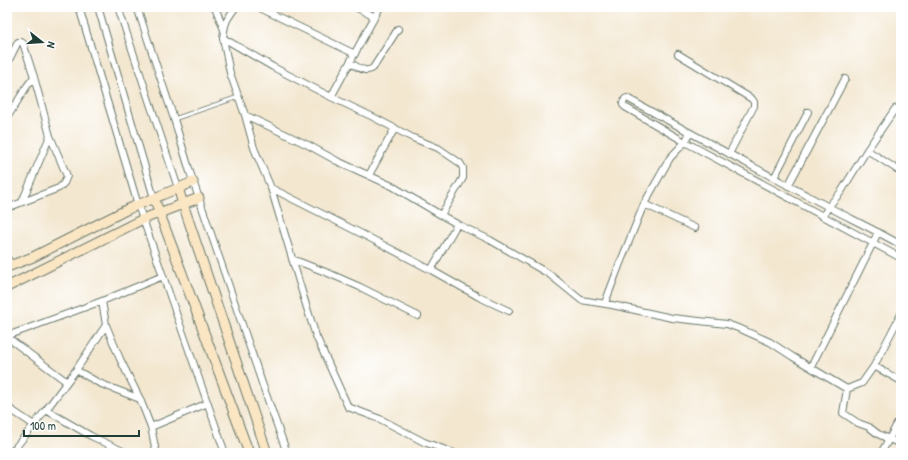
<svg xmlns="http://www.w3.org/2000/svg" width="908" height="460" font-family="'Patrick Hand',sans-serif">
	<style>
		.lines { fill: none; stroke-linecap: round; stroke-linejoin: round }
		.lane-casing { stroke: #69786b; stroke-width: 5 }
		.street-casing { stroke: #69786b; stroke-width: 8 }
		.secondary-casing { stroke: #69786b; stroke-width: 11 }
		.lane { stroke: #fff; stroke-width: 3 }
		.street { stroke: #fff; stroke-width: 6 }
		.secondary { stroke: #fbe6c4; stroke-width: 9 }
	</style>
	<rect width="100%" height="100%" fill="#fff"/>
	<filter id="ink" filterUnits="userSpaceOnUse"><feTurbulence type="fractalNoise" baseFrequency=".025" numOctaves="2"/><feDisplacementMap in="SourceGraphic" scale="8" xChannelSelector="R" yChannelSelector="G"/><feConvolveMatrix kernelMatrix="1 2 1 2 8 2 1 2 1" color-interpolation-filters="sRGB"/></filter>
	<filter id="wash" filterUnits="userSpaceOnUse"><feTurbulence type="fractalNoise" baseFrequency=".012" numOctaves="4" result="noise"/><feDisplacementMap in="SourceGraphic" scale="16" xChannelSelector="R" yChannelSelector="G"/><feGaussianBlur stdDeviation="0.9" result="paint"/><feColorMatrix in="noise" values="0 0 0 0 0 0 0 0 0 0 0 0 0 0 0 0 0 1.4 0 .05"/><feComposite in="paint" operator="in"/></filter>
	<g filter="url(#wash)">
		<rect width="100%" height="100%" fill="#f3e7d0"/>
	</g>
	<g filter="url(#ink)">
		<g class="lines">
			<defs>
				<path id="lane" d="M174 119 238 97"/>
				<path id="street" d="M79 7 138 205 163 276
					M98 7 154 198
					M118 7 178 188
					M137 7 174 119 190 172 263 386 287 453
					M215 7 224 30
					M258 7 355 54
					M355 7 375 17
					M223 38C225 22 226 20 236 7
					M678 54 752 99 754 102V106L729 154
					M350 63C357 66 366 74 373 68L398 29
					M7 64 18 42H21L23 43 34 77 50 136 67 176 64 183 59 188 7 208
					M331 97 380 7
					M245 115 308 145 337 161 392 186 441 215
					M7 118 27 86 34 77
					M867 150 901 172
					M369 175 395 128
					M774 178 808 112
					M788 186 845 79
					M271 188 364 235 431 270 457 224 441 215 463 178V168L460 163 438 148 413 138 373 117 331 97 273 67 223 38 230 73 245 115 254 148 271 188 306 305 316 336 348 407 380 419 424 442 454 453
					M22 202 50 136
					M644 204 695 228
					M823 217 828 207 841 192 867 150 895 109 899 108 901 109
					M457 224 490 240 549 274 581 300 612 305 672 318 727 324 743 330 770 342 793 357 847 389 843 413 858 423 869 427 878 434 889 439 881 453
					M901 245C875 230 849 218 823 204 757 169 692 134 627 98L625 99 623 103V105L625 107 685 142 901 258
					M7 258 12 265
					M292 259 328 273 360 287 418 316
					M431 270 479 297 509 311
					M605 303 619 266 644 204 670 158 685 142 690 133
					M106 325 102 301 163 276 225 453
					M7 336 102 301
					M7 337 67 382
					M874 366 901 314
					M811 367 873 243 878 232
					M76 370 99 383 140 399
					M847 389 862 383 874 366 901 381
					M7 407 34 425
					M46 410 91 436 127 453
					M901 417 889 439 901 444
					M151 427 208 403
					M11 453 46 410 76 370 106 325 120 359 140 399 151 427 155 447 157 453"/>
				<path id="secondary" d="M178 188 183 204 267 453
					M154 198 249 453
					M7 267 33 257 128 209 193 182
					M7 287 143 219 199 198"/>
			</defs>
			<!-- lane casing -->
			<use href="#lane" class="lane-casing"/>
			<!-- street casing -->
			<use href="#street" class="street-casing"/>
			<!-- secondary casing -->
			<use href="#secondary" class="secondary-casing"/>
			<!-- lane -->
			<use href="#lane" class="lane"/>
			<!-- street -->
			<use href="#street" class="street"/>
			<!-- secondary -->
			<use href="#secondary" class="secondary"/>
		</g>
	</g>
	<!-- margin -->
	<rect width="908" height="460" fill="none" stroke="#fff" stroke-width="24"/>
	<!-- north arrow -->
	<g transform="translate(42 42) rotate(107)" stroke="#ffffff" stroke-width="3" paint-order="stroke">
	<path d="M0-3L7 15L0 10L-7 15Z" fill="#1f3d34"/>
	<text y="-6" font-size="11" font-weight="bold" text-anchor="middle" fill="#1f3d34">N</text>
	</g>
	<!-- scale -->
	<path d="M24 430v6h115v-6" fill="none" stroke="#1f3d34" stroke-width="2"/>
	<text x="30" y="430" font-size="12" fill="#1f3d34" stroke="#ffffff" stroke-width="3" paint-order="stroke">100 m</text>
</svg>
